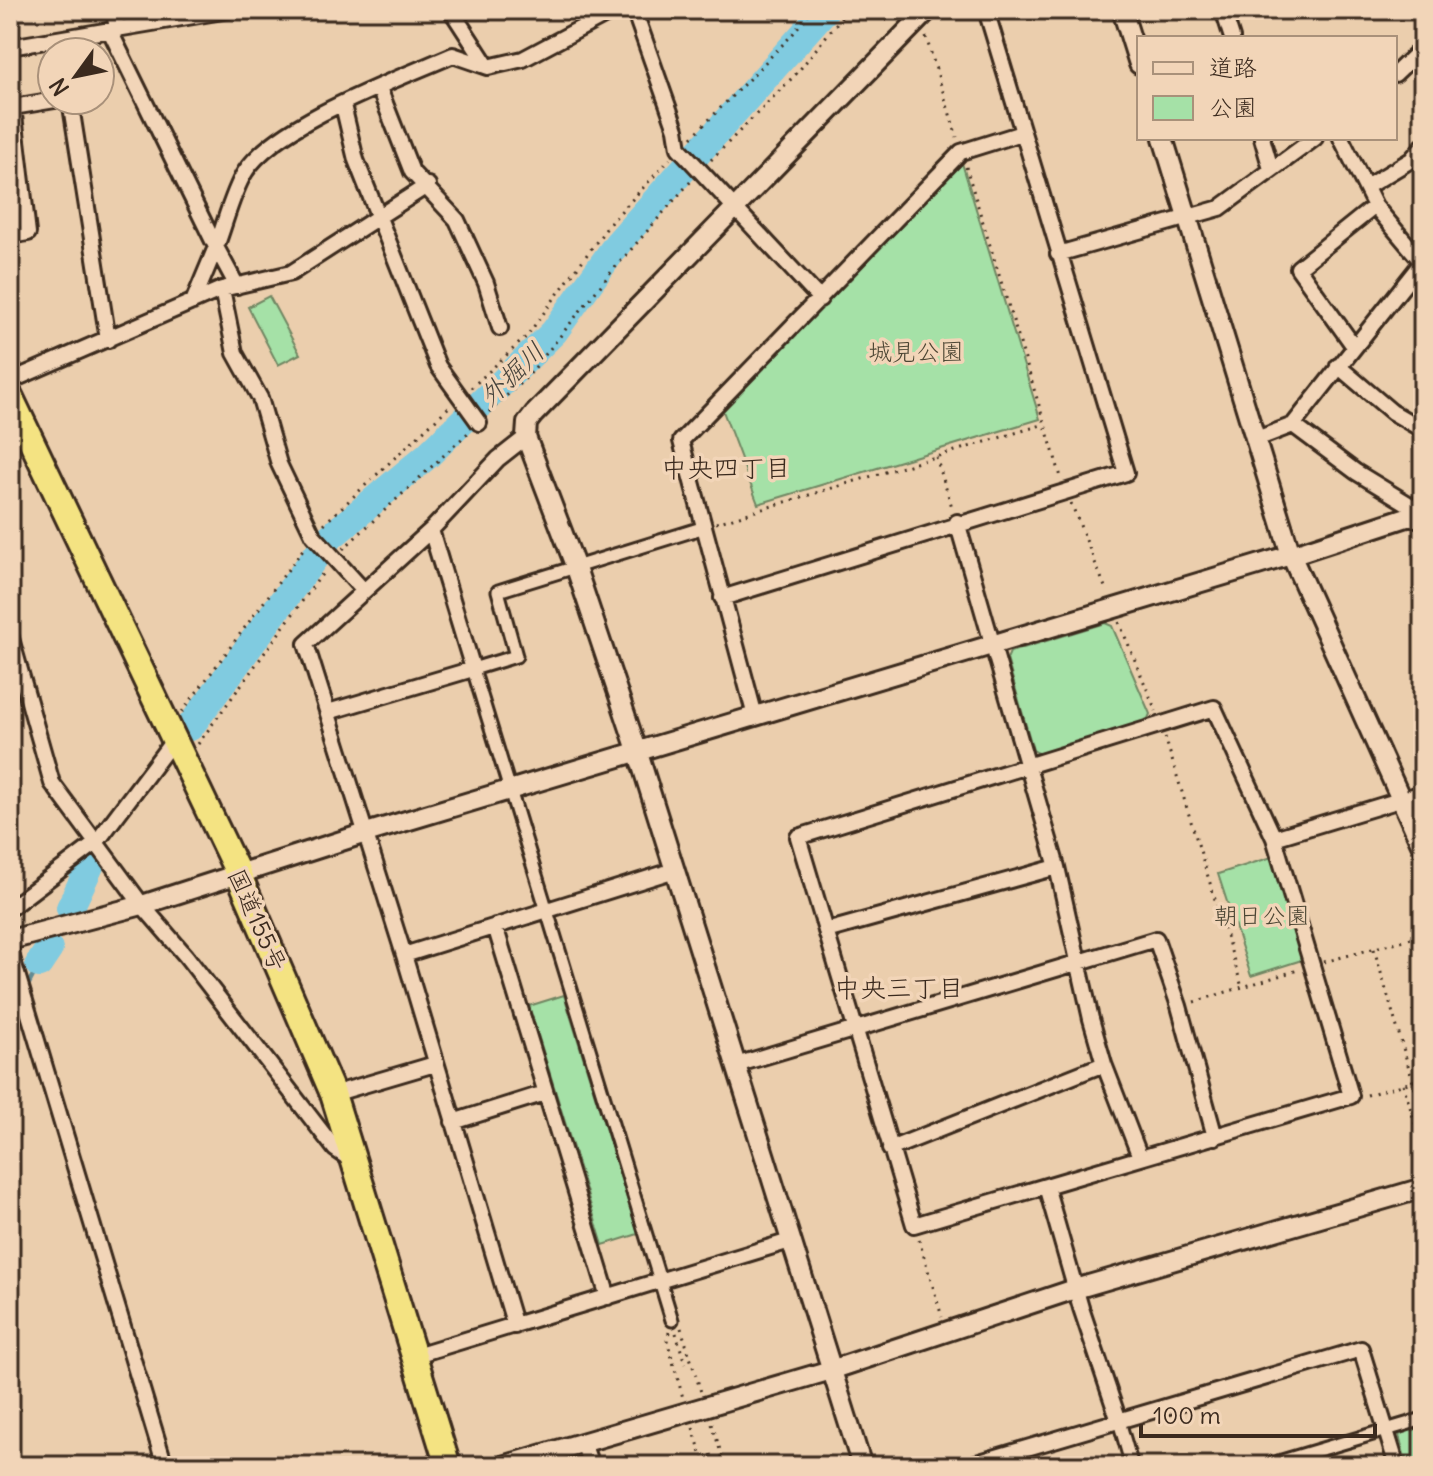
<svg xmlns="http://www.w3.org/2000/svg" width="1433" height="1476" font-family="Delius,'Klee One',sans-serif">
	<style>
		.green { fill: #a5e1a7; stroke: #708662; stroke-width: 2 }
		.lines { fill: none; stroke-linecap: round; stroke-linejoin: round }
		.stream { stroke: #648b92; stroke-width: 5 }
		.river { stroke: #80cbe0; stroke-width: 28 }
		.pedestrian-casing { stroke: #3b2a1e; stroke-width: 17 }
		.minor-casing { stroke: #3b2a1e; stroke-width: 20 }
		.tertiary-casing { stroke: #3b2a1e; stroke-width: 24 }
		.trunk-casing { stroke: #3b2a1e; stroke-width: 30 }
		.path { stroke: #3b2a1e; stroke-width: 3; stroke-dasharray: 2 6; stroke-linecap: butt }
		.pedestrian { stroke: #f2d5b8; stroke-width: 11 }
		.minor { stroke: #f2d5b8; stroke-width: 14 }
		.tertiary { stroke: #f2d5b8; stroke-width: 18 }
		.trunk { stroke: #f4e382; stroke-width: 24 }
		.labels { text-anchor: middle; stroke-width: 7; stroke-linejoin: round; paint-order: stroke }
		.park-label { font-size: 24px; fill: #4b4533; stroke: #f2d5b8 }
		.street-label { font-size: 24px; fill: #3b2a1e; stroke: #f2d5b8 }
		.water-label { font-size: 26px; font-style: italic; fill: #45423b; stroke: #f2d5b8 }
		.neighbourhood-label { font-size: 26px; fill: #3b2a1e; stroke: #f2d5b8 }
	</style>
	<rect width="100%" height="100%" fill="#ebcead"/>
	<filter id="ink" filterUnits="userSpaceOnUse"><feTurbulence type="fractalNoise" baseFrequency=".0125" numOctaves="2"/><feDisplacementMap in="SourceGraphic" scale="16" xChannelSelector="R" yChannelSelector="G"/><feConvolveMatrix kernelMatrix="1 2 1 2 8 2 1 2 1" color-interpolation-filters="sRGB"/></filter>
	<g filter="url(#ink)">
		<!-- green -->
		<path class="green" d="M962 163 1040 419 758 504 723 411Z
			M269 296 300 354 278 365 248 307Z
			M1105 623 1112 626 1150 714 1147 721 1040 754 1033 750 1007 659 1010 652Z
			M1272 857 1305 959 1251 976 1218 874Z
			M564 995 638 1234 603 1245 529 1006Z
			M1423 1425V1466H1407L1399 1435Z"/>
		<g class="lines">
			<!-- stream -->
			<path class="stream" d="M28 985 39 964
				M10 1020 14 1013"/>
			<!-- river -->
			<path class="river" d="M190 727 329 538 427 456 554 332 618 243 825 10
				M70 908 96 853
				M39 964 49 949"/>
			<defs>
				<path id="pedestrian" d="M672 1320 473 669 516 656 498 591 705 527
					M1119 1421 1132 1466
					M1265 1466 1423 1419"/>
				<path id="minor" d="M114 10 117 30
					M451 10 488 67
					M634 10 676 129 679 148 820 299
					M1223 10 1232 38
					M110 31 216 247 193 302
					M10 47 229 10
					M1395 74 1423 47
					M379 88 412 172 457 220 486 283 500 328
					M70 100 108 340
					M343 105 356 160 438 366 479 423
					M1262 138 1271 169
					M1341 138 1375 206 1422 262
					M1366 187 1411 160 1423 146
					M10 236 28 233 13 107 55 100
					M1058 254 1220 208 1315 138
					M237 286 216 247C225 224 232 193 245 172 276 123 398 79 453 55L488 67 523 59 615 10
					M222 289 235 353 260 398 279 464 313 535 364 591
					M1353 345 1298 268 1375 206
					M1338 366 1392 412 1423 430
					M10 381 222 289 291 273 428 185
					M1293 425 1356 472 1423 513
					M1254 440 1293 425 1423 261
					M957 522 1057 867 1091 1019 1104 1064 1140 1157
					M722 598 1126 473 986 10
					M10 635 52 783 142 905 186 956 335 1149 354 1162
					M1214 708 1274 838 1351 1096 914 1225 798 837Z
					M328 712 473 669 431 530
					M755 716 681 441 961 152 1022 133
					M1274 838 1423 793
					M10 908 96 843 175 738
					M495 926 608 1297
					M826 931 1057 867
					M10 951 165 1466
					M404 955 675 870
					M736 1065 1156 939 1179 1006 1215 1137
					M333 1094 435 1064
					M453 1122 545 1093
					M890 1149 1104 1064
					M1046 1186 1081 1308 1119 1421
					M515 1326 404 955 306 644 431 530 498 459 526 437
					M416 1355 790 1241
					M583 1442 591 1466
					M966 1466 1361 1349 1397 1466"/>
				<path id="tertiary" d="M1122 10 1139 64
					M1163 138 1291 555 1423 848
					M10 940 142 905 366 833 1291 555 1407 517H1423
					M503 1466 831 1370 1075 1289 1423 1188
					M862 1466 637 750 576 568 526 437 527 423 534 414 928 10"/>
				<path id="trunk" d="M10 396 238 873 333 1094 448 1466"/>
			</defs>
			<!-- pedestrian casing -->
			<use href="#pedestrian" class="pedestrian-casing"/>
			<!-- minor casing -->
			<use href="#minor" class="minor-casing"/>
			<!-- tertiary casing -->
			<use href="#tertiary" class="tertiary-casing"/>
			<!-- trunk casing -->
			<use href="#trunk" class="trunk-casing"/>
			<!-- path -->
			<path class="path" d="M926 37 957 137
				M692 137 792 35 811 10
				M711 160 797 73 847 10
				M966 167 1061 477
				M471 388 526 337 611 222 670 159
				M489 412 529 375 613 270 692 180
				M936 457 952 507
				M1071 503 1107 592
				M716 523 1045 424
				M324 524 450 406
				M343 549 470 431
				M1119 622 1156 711
				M182 712 304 548
				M1165 737 1242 987
				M198 744 325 570
				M1374 949 1423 1116
				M1324 962 1423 935
				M1194 1002 1298 970
				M1403 1084 1423 1149
				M1367 1095 1419 1080 1423 1093
				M919 1240 942 1317
				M681 1328 701 1392
				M669 1332 667 1340 683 1398
				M676 1333 685 1364
				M712 1424 725 1466
				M693 1428 705 1466
				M711 1454 715 1466"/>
			<!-- pedestrian -->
			<use href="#pedestrian" class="pedestrian"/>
			<!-- minor -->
			<use href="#minor" class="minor"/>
			<!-- tertiary -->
			<use href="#tertiary" class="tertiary"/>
			<!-- trunk -->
			<use href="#trunk" class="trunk"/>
		</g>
	</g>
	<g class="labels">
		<!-- park labels -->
		<g class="park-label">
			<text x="916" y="360">城見公園</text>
			<text x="1262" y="924">朝日公園</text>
		</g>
		<!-- street labels -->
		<g class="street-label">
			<text transform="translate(257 920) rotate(66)" y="8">国道155号</text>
		</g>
		<!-- water labels -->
		<g class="water-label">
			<text transform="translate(512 374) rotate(-44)" y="9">外掘川</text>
		</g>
		<!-- neighbourhood labels -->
		<g class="neighbourhood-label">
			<text x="726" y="477">中央四丁目</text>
			<text x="899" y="997">中央三丁目</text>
		</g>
	</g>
	<!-- margin -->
	<rect width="1433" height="1476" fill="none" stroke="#f2d5b8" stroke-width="40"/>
	<rect x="20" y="20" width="1393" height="1436" fill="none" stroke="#3b2a1e" stroke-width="3" filter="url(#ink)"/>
	<!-- legend -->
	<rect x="1137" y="36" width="260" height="104" fill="#f2d5b8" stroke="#a9917a" stroke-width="2"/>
	<rect x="1153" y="62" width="40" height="12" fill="#f2d5b8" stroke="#a9917a" stroke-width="2"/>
	<text x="1209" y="76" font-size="24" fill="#3b2a1e">道路</text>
	<rect x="1153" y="96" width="40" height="24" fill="#a5e1a7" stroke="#a9917a" stroke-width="2"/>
	<text x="1209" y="116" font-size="24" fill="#3b2a1e">公園</text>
	<!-- north arrow -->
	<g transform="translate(76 76) rotate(237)"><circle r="38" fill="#f2d5b8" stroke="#a9917a" stroke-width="2"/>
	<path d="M0-6L14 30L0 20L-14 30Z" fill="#3b2a1e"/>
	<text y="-12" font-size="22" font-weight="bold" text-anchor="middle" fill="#3b2a1e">N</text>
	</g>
	<!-- scale -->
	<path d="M1141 1424v12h234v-12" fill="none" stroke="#3b2a1e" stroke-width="4"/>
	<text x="1153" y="1424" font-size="24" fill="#3b2a1e" stroke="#f2d5b8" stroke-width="6" paint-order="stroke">100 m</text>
</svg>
